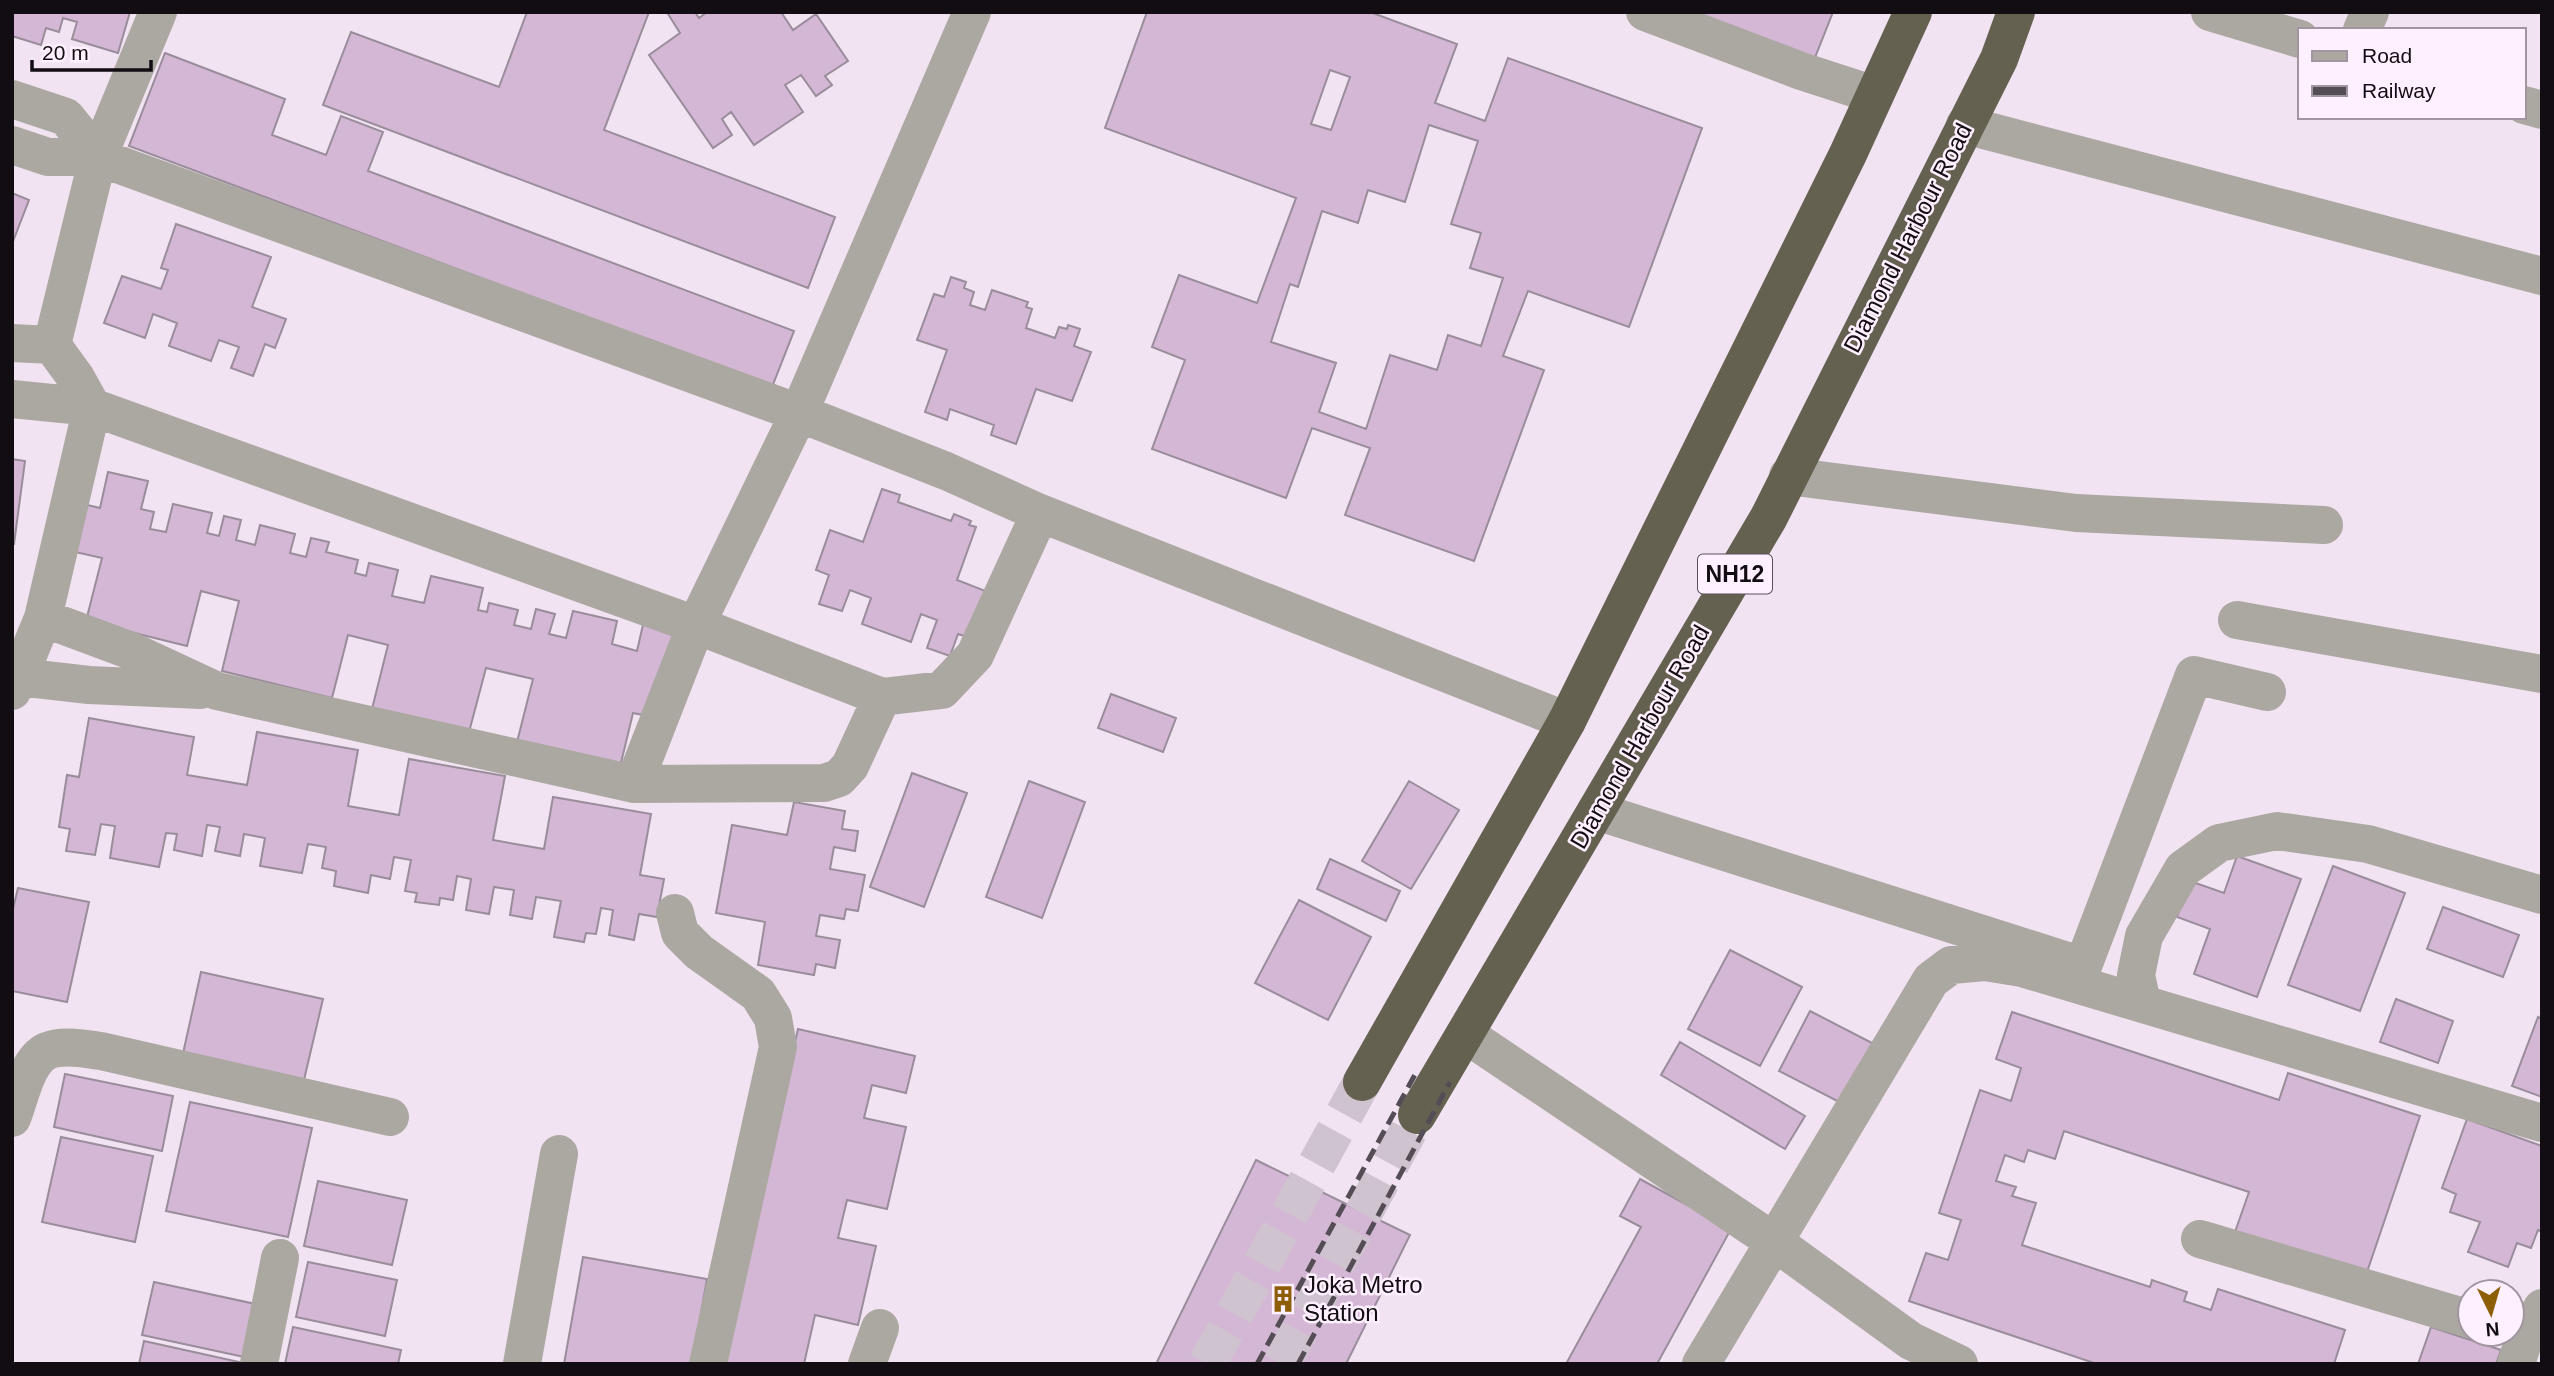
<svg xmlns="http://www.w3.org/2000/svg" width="2554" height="1376" font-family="Helvetica,sans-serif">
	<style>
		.building { fill: #d4b7d5; stroke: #9a8d9b; stroke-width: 2; fill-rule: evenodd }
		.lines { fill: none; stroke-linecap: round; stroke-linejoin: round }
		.highway-tunnel { stroke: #d0c3d0; stroke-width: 38; stroke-dasharray: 38 19; stroke-linecap: butt }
		.minor { stroke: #aba8a1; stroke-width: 38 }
		.highway { stroke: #656151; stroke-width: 38 }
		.rail { stroke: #554d55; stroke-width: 5; stroke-dasharray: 14 7; stroke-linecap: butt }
		.labels { text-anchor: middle; stroke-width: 5; stroke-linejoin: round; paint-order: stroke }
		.shield { fill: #fef0ff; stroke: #595159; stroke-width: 2 }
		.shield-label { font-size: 23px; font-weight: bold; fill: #120d12 }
		.street-label { font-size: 24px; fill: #120d12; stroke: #fef0ff }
		.poi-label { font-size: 24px; fill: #120d12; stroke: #fef0ff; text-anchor: start }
	</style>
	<rect width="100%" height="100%" fill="#f1e3f1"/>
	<!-- building -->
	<path class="building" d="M12 12H130L118 53 72 39 77 22 63 18 59 32 46 28 41 45 12 36Z
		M527 12H649L604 130 835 217 808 288 323 105 351 32 499 87Z
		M670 12H695L699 18 707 12H781L793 30 816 14 848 61 825 76 832 85 816 96 801 75 785 85 803 112 754 145 731 112 722 119 732 135 713 148 649 55 680 33 668 14Z
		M1147 12H1370L1457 44 1435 103 1485 121 1508 58 1702 128 1629 327 1528 291 1503 356 1544 370 1474 561 1345 515 1370 448 1312 428 1286 498 1152 449 1185 360 1152 347 1179 275 1257 303 1296 198 1105 128ZM1330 70 1350 77 1331 130 1311 124ZM1429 125 1478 141 1451 224 1481 233 1470 268 1503 278 1481 346 1448 335 1437 370 1390 355 1366 429 1319 412 1336 363 1271 342 1290 284 1298 287 1322 211 1358 223 1368 190 1405 202Z
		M1690 12H1833L1814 60Z
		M165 53 285 99 272 135 326 155 341 116 383 132 368 171 794 331 772 387 129 146Z
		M12 193 29 200 12 244Z
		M176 224 271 257 252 307 286 319 275 348 265 344 253 376 231 368 239 347 219 340 211 361 169 346 177 323 153 314 145 338 104 323 122 276 161 289 168 270 161 268Z
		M951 277 966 282 964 288 974 292 970 305 985 310 992 290 1028 302 1026 307 1032 309 1026 328 1055 338 1059 327 1067 329 1068 325 1080 329 1074 346 1091 352 1072 401 1036 389 1016 444 991 435 994 425 950 409 947 420 925 412 947 350 917 340 934 294 944 297Z
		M12 459 25 461 14 544H12Z
		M108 472 148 481 141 509 154 512 150 529 166 532 173 504 212 513 207 533 219 536 224 516 241 520 236 540 255 545 260 525 295 534 290 553 306 557 311 538 329 542 326 552 358 560 355 573 366 576 369 563 398 570 392 596 424 603 431 576 483 588 478 610 487 612 489 603 518 610 514 625 531 629 536 609 555 614 549 634 566 638 573 611 617 621 612 644 637 651 645 616 676 623 652 717 633 713 620 767 517 742 533 679 486 668 469 732 372 709 388 645 348 635 332 698 222 671 239 601 201 591 187 646 86 621 102 558 71 551 83 504 100 508Z
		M882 489 900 495 898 502 951 521 954 514 971 521 969 525 976 527 957 580 988 592 971 638 958 634 950 656 927 648 937 620 921 614 911 642 862 624 871 598 850 590 842 611 819 604 829 575 816 570 830 530 863 542Z
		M1111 694 1176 718 1163 752 1098 728Z
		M89 718 194 737 187 775 247 785 257 732 358 750 348 806 399 815 409 759 505 776 493 840 544 849 553 797 651 814 640 875 664 879 657 917 639 914 634 940 609 935 613 910 601 908 596 934 586 933 584 942 554 937 561 901 536 897 532 919 510 915 514 890 494 887 489 914 466 910 471 879 457 876 453 900 440 898 439 905 415 902 417 893 405 891 411 860 394 857 390 879 371 875 368 893 334 886 336 871 322 868 326 847 308 844 302 873 260 866 265 838 244 834 240 856 215 851 220 827 207 825 202 856 174 850 177 834 166 833 159 867 110 858 115 826 101 824 95 855 66 851 70 829 59 827 67 775 79 777Z
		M912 773 967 793 924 907 870 887Z
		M1029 781 1085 802 1042 918 986 897Z
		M1409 781 1459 810 1411 889 1362 861Z
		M794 802 845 811 842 829 858 831 855 851 834 847 830 869 865 875 858 911 846 909 844 919 820 915 816 936 840 940 835 968 816 964 814 975 758 965 765 922 716 913 732 825 787 835Z
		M2237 856 2301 879 2257 997 2194 974 2210 929 2177 917 2190 881 2224 893Z
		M1330 859 1400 891 1386 921 1317 889Z
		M2333 866 2405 893 2360 1011 2288 985Z
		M18 888 89 902 67 1002 12 991V913Z
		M1299 900 1371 937 1328 1020 1255 983Z
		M2443 907 2519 935 2503 977 2427 949Z
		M1730 950 1802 987 1760 1066 1688 1029Z
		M201 972 323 999 303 1084 182 1058Z
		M2396 999 2453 1021 2438 1063 2380 1042Z
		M1810 1011 1872 1043 1841 1103 1779 1071Z
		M2012 1012 2279 1100 2288 1073 2420 1116 2366 1275 2235 1232 2249 1192 2064 1131 2055 1159 2028 1150 2024 1162 2005 1155 1996 1181 2016 1187 2012 1196 2036 1203 2022 1245 2150 1287 2152 1280 2187 1292 2184 1301 2211 1310 2218 1289 2345 1330 2334 1364H2097L1909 1301 1926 1253 1948 1260 1961 1220 1939 1213 1980 1090 2011 1101 2021 1068 1996 1059Z
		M2538 1017 2542 1019V1097L2512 1086Z
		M798 1029 915 1056 906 1093 872 1085 864 1118 906 1127 887 1209 847 1200 838 1238 876 1246 858 1325 815 1315 804 1364H720Z
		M1680 1042 1805 1116 1785 1149 1661 1075Z
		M65 1074 173 1096 162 1151 54 1127Z
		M190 1102 312 1128 288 1237 166 1211Z
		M2467 1119 2542 1146V1232L2538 1230 2531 1248 2517 1243 2508 1267 2468 1252 2480 1222 2450 1212 2456 1194 2442 1188Z
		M61 1137 153 1156 135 1242 42 1222Z
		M1256 1160 1410 1235 1346 1364H1156Z
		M1640 1179 1731 1229 1657 1364H1566L1641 1227 1620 1216Z
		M318 1181 407 1200 392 1265 304 1246Z
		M583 1257 707 1279 692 1364H564Z
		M308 1262 397 1280 385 1336 296 1317Z
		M154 1282 260 1305 249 1358 142 1335Z
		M293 1327 401 1350 398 1364H285Z
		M2431 1327 2501 1350 2496 1364H2418Z
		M144 1341 248 1364H139Z"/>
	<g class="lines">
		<!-- highway-tunnel -->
		<path class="highway-tunnel" d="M1207 1364 1362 1082
			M1281 1364 1417 1115"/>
		<!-- minor -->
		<path class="minor" d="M158 12 98 157 799 413 946 471 1040 513 1567 721
			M1645 12 1801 71 1875 95
			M2210 12 2300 39
			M2362 30 2370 12
			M12 99 66 117 98 157
			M2524 105 2542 110
			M1965 125 2542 276
			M12 145 48 157H98
			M12 343 52 345
			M12 399 92 407 696 625 882 697
			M1788 476 2076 513 2324 525
			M43 618 129 650 217 691 634 784 824 783 839 778 850 766 882 697 942 690 975 655 1040 513
			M2237 620 2542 674
			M19 677 43 618 92 407 76 378 52 345 98 157
			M12 691 19 677 89 685 201 690
			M634 784 696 625 799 413 972 12
			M1596 811 2083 966 2194 675 2267 692
			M675 913 680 933 699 952 758 994 773 1018 778 1047 708 1364
			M2142 1003 2136 975 2144 936 2183 869 2219 843 2277 831 2368 844 2542 895
			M1465 1034 1773 1241 1911 1341 1959 1364
			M12 1118C20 1099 26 1061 47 1051 63 1044 85 1049 101 1051L390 1117
			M2200 1239 2470 1319
			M259 1364 280 1258
			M522 1364 559 1154
			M867 1364 880 1328
			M1701 1364 1931 980 1951 965 1985 962 2022 968 2542 1123
			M2516 1364 2525 1336 2542 1308"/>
		<!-- highway -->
		<path class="highway" d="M1362 1082 1567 721 1848 154 1913 12
			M1417 1115 1769 517 1999 59 2016 12"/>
		<!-- rail -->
		<path class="rail" d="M1257 1364 1417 1071
			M1298 1364 1450 1082"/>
	</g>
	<!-- icons -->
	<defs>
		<symbol id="building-bare" viewBox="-9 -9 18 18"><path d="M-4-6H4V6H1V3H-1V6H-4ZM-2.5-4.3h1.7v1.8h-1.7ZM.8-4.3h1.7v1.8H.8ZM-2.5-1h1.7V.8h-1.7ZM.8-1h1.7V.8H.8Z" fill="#8e5e07" stroke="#fef0ff" stroke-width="2.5" paint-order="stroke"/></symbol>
	</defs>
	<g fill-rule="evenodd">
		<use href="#building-bare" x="1264" y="1280" width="38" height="38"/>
	</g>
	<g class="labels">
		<!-- shield labels -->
		<rect class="shield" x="1698" y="554.5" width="74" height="39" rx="5"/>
		<g class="shield-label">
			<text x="1735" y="582">NH12</text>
		</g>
		<!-- street labels -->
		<g class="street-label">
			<text transform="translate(1908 238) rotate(-63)" y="8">Diamond Harbour Road</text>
			<text transform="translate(1640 737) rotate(-60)" y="8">Diamond Harbour Road</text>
		</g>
		<!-- poi labels -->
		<g class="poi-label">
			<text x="1304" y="1293">Joka Metro<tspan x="1304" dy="28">Station</tspan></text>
		</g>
	</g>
	<!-- border -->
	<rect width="2554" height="1376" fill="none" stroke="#120d12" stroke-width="28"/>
	<!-- legend -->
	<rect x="2298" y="28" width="228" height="91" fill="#fef0ff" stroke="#a095a0" stroke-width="2"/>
	<rect x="2312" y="51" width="35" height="10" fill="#aba8a1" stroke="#a095a0" stroke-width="2"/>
	<text x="2362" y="63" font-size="21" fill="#120d12">Road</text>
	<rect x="2312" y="86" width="35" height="10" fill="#554d55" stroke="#a095a0" stroke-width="2"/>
	<text x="2362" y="98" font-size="21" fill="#120d12">Railway</text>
	<!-- north arrow -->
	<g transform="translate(2491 1313) rotate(175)"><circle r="33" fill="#fef0ff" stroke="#a095a0" stroke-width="2"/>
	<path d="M0-5L12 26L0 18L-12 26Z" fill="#8e5e07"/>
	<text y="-10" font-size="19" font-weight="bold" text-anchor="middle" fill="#120d12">N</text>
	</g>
	<!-- scale -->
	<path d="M32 60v10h119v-10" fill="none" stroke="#120d12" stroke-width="3.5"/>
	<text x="42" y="60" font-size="21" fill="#120d12" stroke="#fef0ff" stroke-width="5" paint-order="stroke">20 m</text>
</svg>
